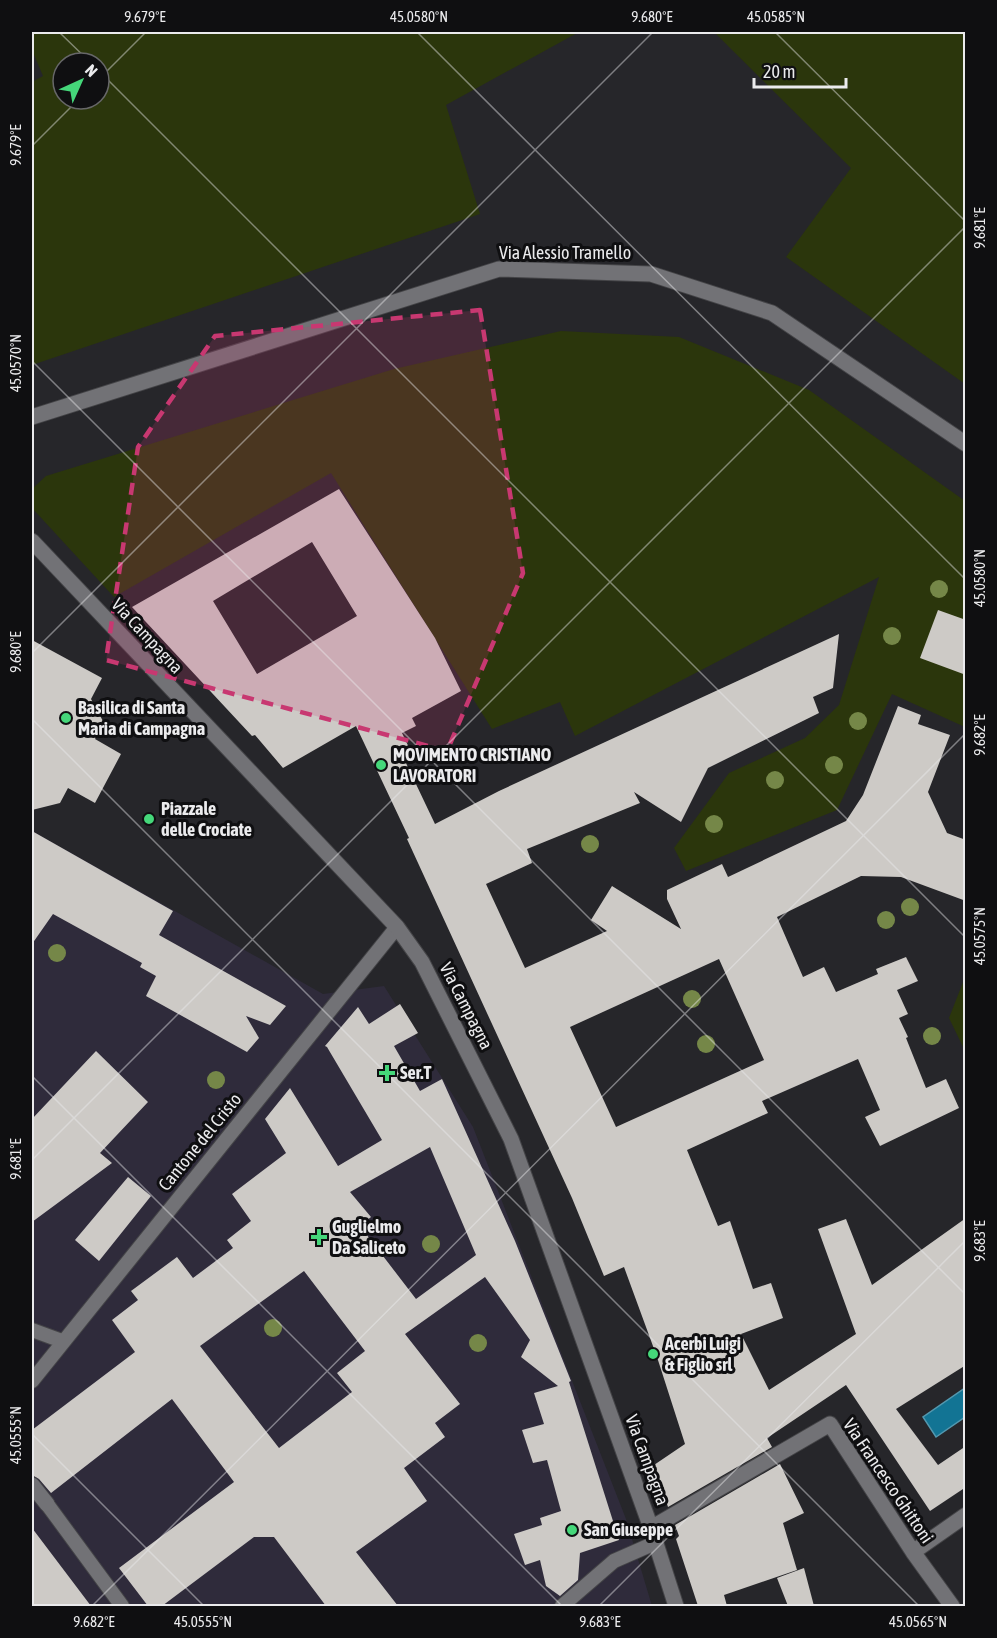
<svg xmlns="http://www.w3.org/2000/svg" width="997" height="1638" font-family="'Asap Condensed',sans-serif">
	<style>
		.medical { fill: #2f2b3b }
		.green { fill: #2b360c; fill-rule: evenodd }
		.water { fill: #127494; stroke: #5398af; stroke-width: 1.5 }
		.building { fill: #cdcac6; fill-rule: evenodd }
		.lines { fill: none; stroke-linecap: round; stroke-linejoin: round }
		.lane-casing { stroke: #444447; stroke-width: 16 }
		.street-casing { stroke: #444447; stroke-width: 17 }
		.lane { stroke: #727276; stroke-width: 14 }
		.street { stroke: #727276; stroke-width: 15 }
		.tree { fill: #758748 }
		.marked { fill: #c83871; fill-opacity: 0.2; stroke: #c83871; stroke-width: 4.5; stroke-dasharray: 12 8; stroke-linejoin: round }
		.ticks { fill: none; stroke: #ebebed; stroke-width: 1.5; stroke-opacity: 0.45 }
		.poi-dot { fill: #45d77a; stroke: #0f0f11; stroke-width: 2 }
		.labels { text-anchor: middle; stroke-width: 6; stroke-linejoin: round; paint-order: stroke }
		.street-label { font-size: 18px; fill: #ebebed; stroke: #0f0f11 }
		.poi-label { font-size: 18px; font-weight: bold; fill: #ebebed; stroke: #0f0f11; text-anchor: start }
		.neatline { fill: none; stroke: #ebebed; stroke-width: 2 }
		.ticks-label { font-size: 15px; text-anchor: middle; fill: #ebebed }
	</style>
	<rect width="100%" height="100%" fill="#26262a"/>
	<!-- medical -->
	<path class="medical" d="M32 831 323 994 384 986 473 1127 626 1519 652 1606H32Z"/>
	<!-- green -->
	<path class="green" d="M32 32H579L446 105 480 214 32 365V82L43 76 32 50ZM63 63H99V99H63Z
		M714 32H965V384L786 257 851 168Z
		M561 331 679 337 809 390 965 501V727L892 694 837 810 686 871 674 848 729 773 805 738 839 705 879 577 575 736 560 702 492 729 331 473 114 597 32 508V489L46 476 394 369Z
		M965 977V1051L949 1018Z"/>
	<!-- water -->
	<path class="water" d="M965 1388V1417L936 1437 923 1417Z"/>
	<!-- building -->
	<path class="building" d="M339 489 435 638 461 691 412 718 416 726 402 733 413 756 405 761 435 824 499 791 839 634 833 688 813 697 819 713 708 768 681 822 634 792 640 803 527 849 532 863 486 884 525 968 607 931 591 920 612 886 681 929 667 899V890L722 864 728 877 846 821 863 795 898 706 921 715 918 724 950 735 928 792 947 833 966 840V901L901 877 861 876 777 917 803 977 824 967 836 992 878 974 876 969 906 957 918 981 897 990 908 1014 899 1018 908 1037 906 1038 926 1088 946 1079 959 1108 880 1146 865 1117 880 1110 858 1059 762 1101 768 1113 687 1150 718 1226 730 1221 753 1289 771 1283 783 1318 741 1334 769 1390 856 1334 818 1229 846 1219 872 1285 966 1218V1365L896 1409 938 1465 966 1446V1487L930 1511 846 1385 767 1438 772 1447 668 1507 654 1465 685 1444 657 1357 624 1267 604 1276 572 1198 407 839 409 838 356 726 283 768 255 735 252 736 132 607ZM312 542 357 616 257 674 213 601ZM719 959 764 1060 616 1127 570 1027Z
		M938 610 966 620V675L920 658Z
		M32 640 102 678 91 699 104 723 95 739 121 754 95 803 68 788 60 803 32 810Z
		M32 831 173 911 159 935 286 1006 270 1025 246 1016 259 1038 247 1052 146 996 156 976 140 967 142 963 53 914 32 944Z
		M400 1004 418 1033 394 1046 420 1091 442 1079 515 1241 571 1381 569 1382 619 1540 580 1553 578 1580 560 1596 546 1586 540 1560 525 1565 514 1534 542 1525 540 1518 561 1511 547 1460 533 1463 522 1430 544 1424 534 1393 558 1386 521 1357 530 1340 485 1277 405 1334 460 1404 435 1423 445 1437 404 1468 427 1501 356 1552 398 1606H326L274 1537H254L162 1606H148L119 1568 234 1482 172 1399 51 1493 39 1479 32 1475V1430L135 1352 112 1320 138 1300 131 1291 177 1257 193 1278 233 1248 227 1240 251 1221 232 1194 286 1153 265 1119 290 1088 338 1166 382 1140 327 1047 325 1046 358 1007 369 1024ZM430 1147 476 1255 416 1299 360 1226 371 1217 350 1192ZM304 1271 365 1351 337 1373 352 1392 279 1448 200 1346Z
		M96 1051 148 1102 100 1153 112 1163 32 1222V1119Z
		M128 1177 151 1196 99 1261 75 1240Z
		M780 1464 804 1513 783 1523 797 1570 724 1595 727 1606H698L676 1539 679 1536 675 1525Z
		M32 1528 91 1606H32Z
		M804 1568 814 1606H788L777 1578Z"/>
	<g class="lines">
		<defs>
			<path id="lane" d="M32 1330 62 1341
				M32 1381 397 927
				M47 1504 122 1606
				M562 1606 614 1561 655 1543"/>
			<path id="street" d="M32 417 499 269 651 274 772 313 966 444
				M32 541 397 927 422 962 511 1139 651 1528 676 1606
				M32 1485 47 1504
				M651 1528 830 1424 913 1552 952 1606
				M913 1552 966 1515"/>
		</defs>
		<!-- lane casing -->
		<use href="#lane" class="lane-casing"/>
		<!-- street casing -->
		<use href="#street" class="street-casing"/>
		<!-- lane -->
		<use href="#lane" class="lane"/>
		<!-- street -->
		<use href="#street" class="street"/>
	</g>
	<!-- trees -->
	<g class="tree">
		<circle cx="939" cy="589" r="9"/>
		<circle cx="892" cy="636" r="9"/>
		<circle cx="858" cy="721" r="9"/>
		<circle cx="834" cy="765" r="9"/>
		<circle cx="775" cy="780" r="9"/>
		<circle cx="714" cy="824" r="9"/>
		<circle cx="590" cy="844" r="9"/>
		<circle cx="910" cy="907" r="9"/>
		<circle cx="886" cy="920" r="9"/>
		<circle cx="57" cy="953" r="9"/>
		<circle cx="692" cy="999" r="9"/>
		<circle cx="932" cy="1036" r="9"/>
		<circle cx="706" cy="1044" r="9"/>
		<circle cx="216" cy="1080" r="9"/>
		<circle cx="431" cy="1244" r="9"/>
		<circle cx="273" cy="1328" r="9"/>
		<circle cx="478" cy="1343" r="9"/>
	</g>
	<!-- marked area -->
	<path class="marked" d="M480 310 523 573 447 751 106 660 138 447 215 336Z"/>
	<!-- ticks -->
	<path class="ticks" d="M59 32 91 63M417 32 966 580M775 32 966 222M99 71 966 938M99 79 146 32M32 146 79 99M32 361 966 1295M32 653 653 32M32 719 919 1606M32 1076 562 1606M32 1160 966 226M32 1434 204 1606M92 1606 966 733M599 1606 966 1240"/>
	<!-- markers -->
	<g class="poi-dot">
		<circle cx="66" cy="718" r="6"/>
		<circle cx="381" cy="765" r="6"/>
		<circle cx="149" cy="819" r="6"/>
		<path d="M384 1064h6v6h6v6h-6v6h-6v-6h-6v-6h6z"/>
		<path d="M316 1228h6v6h6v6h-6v6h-6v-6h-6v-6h6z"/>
		<circle cx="653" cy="1354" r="6"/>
		<circle cx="572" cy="1530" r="6"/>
	</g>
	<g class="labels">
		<!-- street labels -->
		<g class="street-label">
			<text x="565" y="259">Via Alessio Tramello</text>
			<text transform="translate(147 636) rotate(47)" y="6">Via Campagna</text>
			<text transform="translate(466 1006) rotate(63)" y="6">Via Campagna</text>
			<text transform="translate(200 1142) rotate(-51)" y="6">Cantone del Cristo</text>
			<text transform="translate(647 1460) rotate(70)" y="6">Via Campagna</text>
			<text transform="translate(888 1481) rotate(56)" y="6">Via Francesco Ghittoni</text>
		</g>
		<!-- poi labels -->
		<g class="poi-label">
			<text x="78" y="714">Basilica di Santa<tspan x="78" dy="21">Maria di Campagna</tspan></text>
			<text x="393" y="761">MOVIMENTO CRISTIANO<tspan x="393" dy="21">LAVORATORI</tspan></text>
			<text x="161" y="815">Piazzale<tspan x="161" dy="21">delle Crociate</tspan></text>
			<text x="400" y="1079">Ser.T</text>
			<text x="332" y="1233">Guglielmo<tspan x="332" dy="21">Da Saliceto</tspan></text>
			<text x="665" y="1350">Acerbi Luigi<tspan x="665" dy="21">&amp; Figlio srl</tspan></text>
			<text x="584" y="1536">San Giuseppe</text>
		</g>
	</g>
	<!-- border -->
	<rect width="997" height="1638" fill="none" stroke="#0f0f11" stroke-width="66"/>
	<!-- north arrow -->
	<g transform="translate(81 81) rotate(45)"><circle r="28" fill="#0f0f11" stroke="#676769" stroke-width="1.5"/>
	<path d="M0-4.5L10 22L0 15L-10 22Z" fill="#45d77a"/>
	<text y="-9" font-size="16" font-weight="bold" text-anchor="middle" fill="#ebebed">N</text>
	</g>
	<!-- scale -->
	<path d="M754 78v9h92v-9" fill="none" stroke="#ebebed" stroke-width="3"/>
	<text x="763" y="78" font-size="18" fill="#ebebed" stroke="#0f0f11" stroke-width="4.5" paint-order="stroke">20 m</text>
	<rect x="33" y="33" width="931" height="1572" class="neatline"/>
	<g class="ticks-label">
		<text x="145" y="22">9.679°E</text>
		<text x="419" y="22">45.0580°N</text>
		<text x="652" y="22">9.680°E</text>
		<text x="776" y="22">45.0585°N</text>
		<text transform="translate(16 145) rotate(-90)" y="5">9.679°E</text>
		<text transform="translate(980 228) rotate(-90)" y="5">9.681°E</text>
		<text transform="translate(16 363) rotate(-90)" y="5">45.0570°N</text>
		<text transform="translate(980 578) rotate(-90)" y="5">45.0580°N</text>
		<text transform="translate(16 652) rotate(-90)" y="5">9.680°E</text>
		<text transform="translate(980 735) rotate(-90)" y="5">9.682°E</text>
		<text transform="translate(980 936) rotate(-90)" y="5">45.0575°N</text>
		<text transform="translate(16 1159) rotate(-90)" y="5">9.681°E</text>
		<text transform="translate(980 1241) rotate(-90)" y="5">9.683°E</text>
		<text transform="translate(16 1435) rotate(-90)" y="5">45.0555°N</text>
		<text x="94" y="1627">9.682°E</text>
		<text x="203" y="1627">45.0555°N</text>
		<text x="600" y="1627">9.683°E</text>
		<text x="918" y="1627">45.0565°N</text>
	</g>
</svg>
